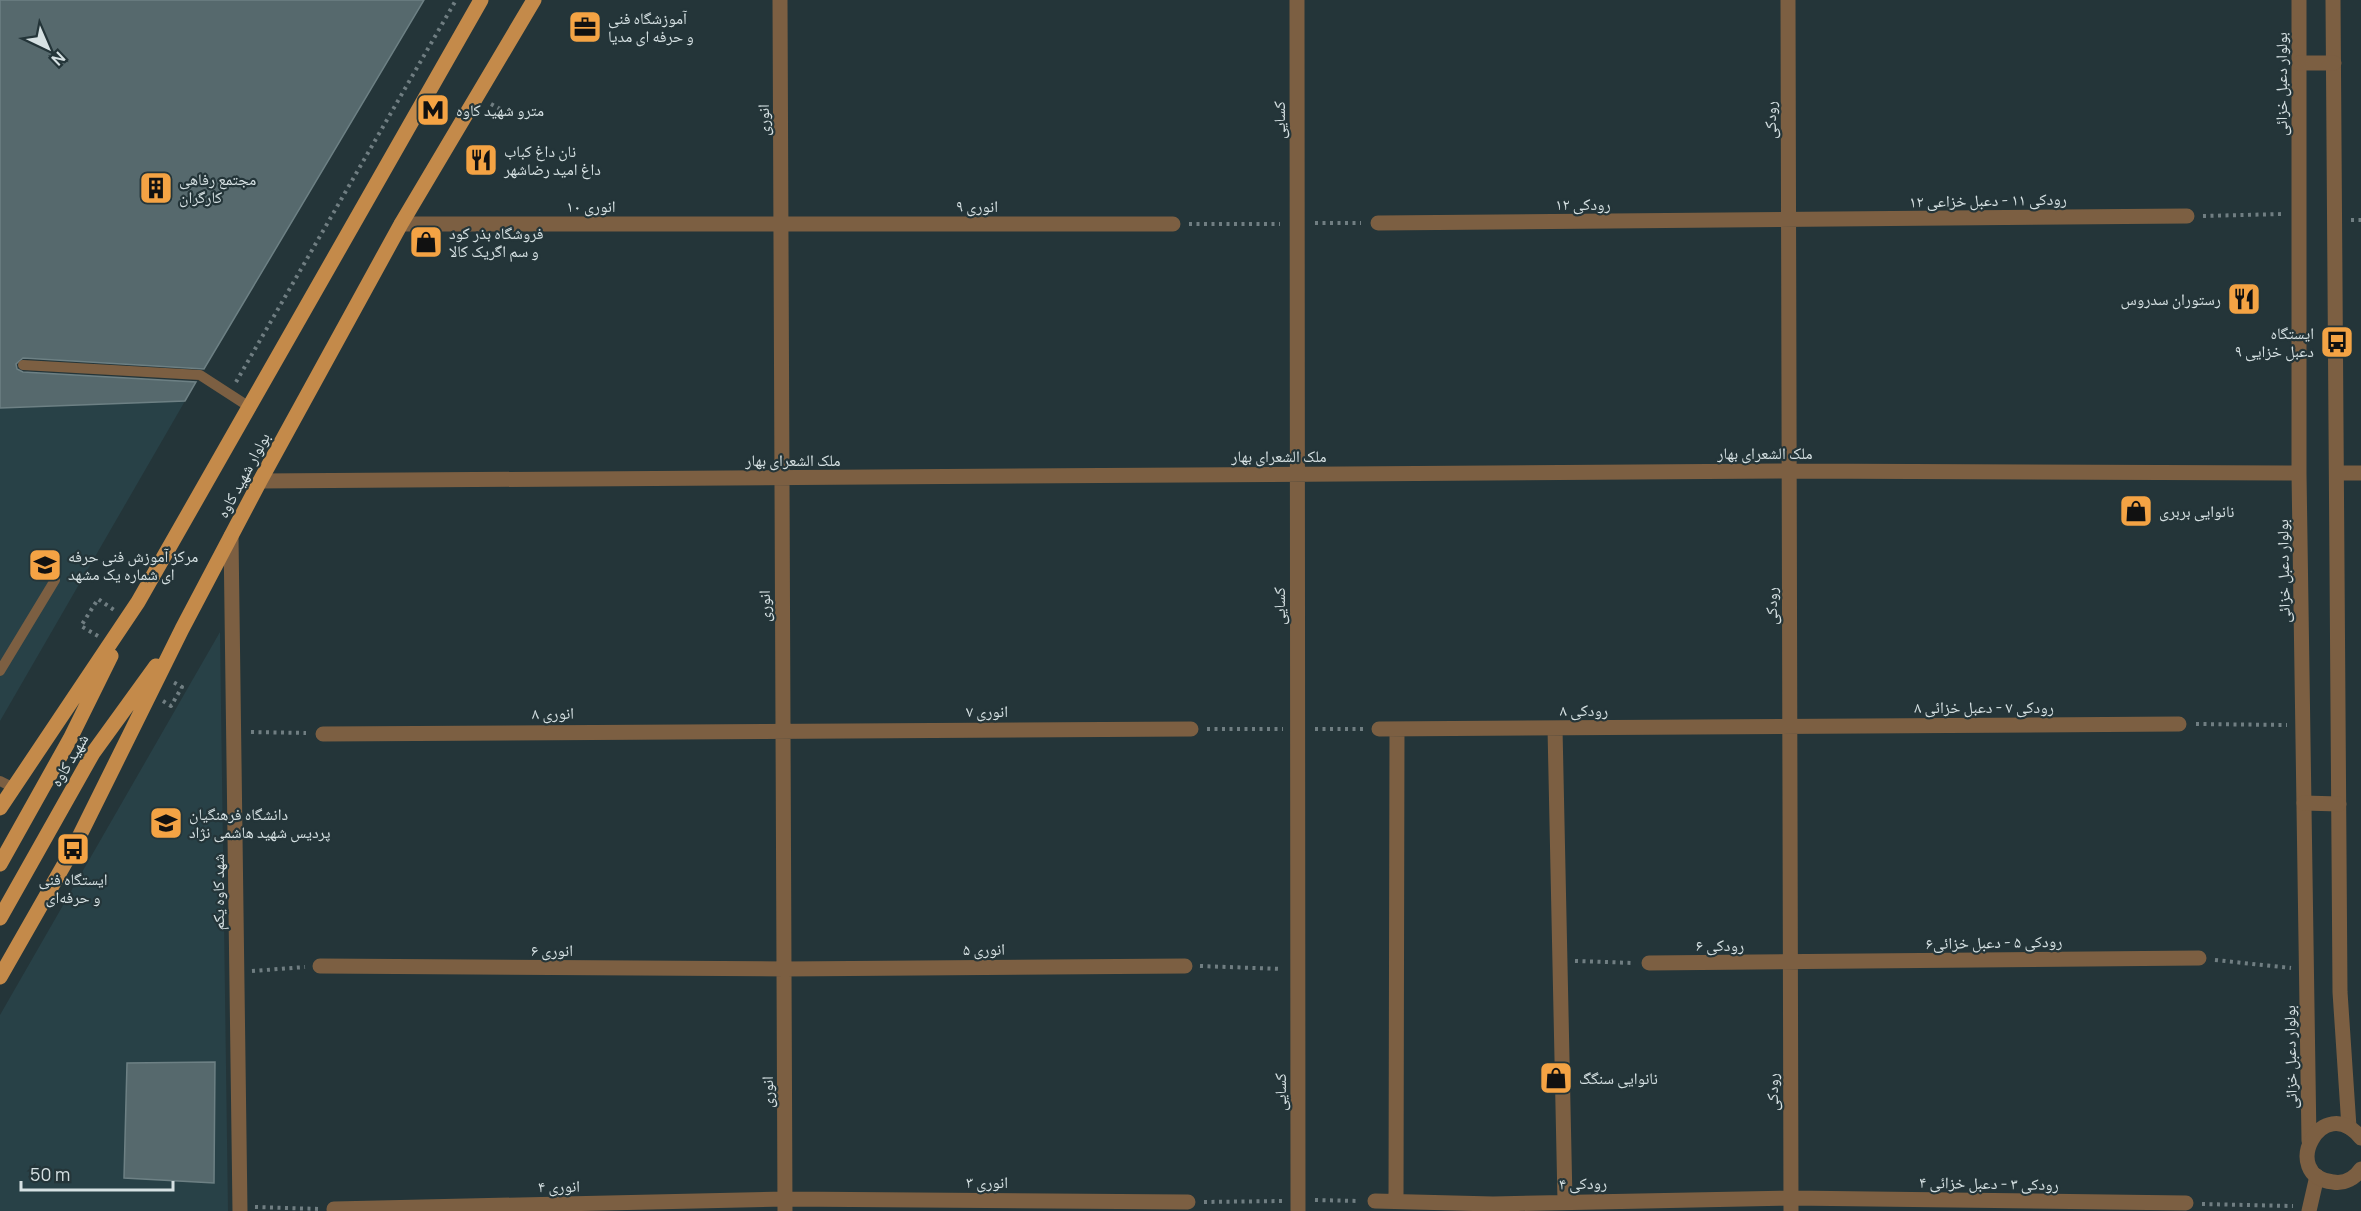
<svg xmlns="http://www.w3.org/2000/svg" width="2361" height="1211" font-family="Manrope,'Noto Naskh Arabic',sans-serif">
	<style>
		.built { fill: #284147 }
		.building { fill: #56696d; stroke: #6d8084; stroke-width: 1.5 }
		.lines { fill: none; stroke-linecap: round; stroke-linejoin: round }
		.path { stroke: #707e82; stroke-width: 4; stroke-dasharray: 3 4.5; stroke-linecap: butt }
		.service { stroke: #7c5f42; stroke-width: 10 }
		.minor { stroke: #7c5f42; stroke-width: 15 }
		.tertiary { stroke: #7c5f42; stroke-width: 15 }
		.primary { stroke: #c48a4a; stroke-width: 15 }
		.labels { text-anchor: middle; stroke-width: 4.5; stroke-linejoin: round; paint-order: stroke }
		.poi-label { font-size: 16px; fill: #d6e1e3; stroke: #243539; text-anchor: start }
		.street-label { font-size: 16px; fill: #d6e1e3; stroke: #243539 }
	</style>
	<rect width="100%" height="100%" fill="#243539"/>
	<!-- built -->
	<path class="built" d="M185 401 0 721V408Z
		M220 632 228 1211H0V1015Z"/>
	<!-- building -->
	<path class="building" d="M0 0H424L204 369 23 358 16 364 17 369 23 372 196 382 185 401 0 408Z
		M215 1062 214 1183 124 1178 127 1063Z"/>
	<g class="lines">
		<!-- path -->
		<path class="path" d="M491 104 504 111
			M2203 216 2283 214
			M2351 220H2361
			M1315 223H1361
			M1189 224H1280
			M236 382 456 0
			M98 636 81 626 98 599 114 610
			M163 701 171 706 182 687 173 682
			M2196 724 2287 725
			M1207 729H1283
			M1315 729H1364
			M251 732 306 733
			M2215 960 2291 968
			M1575 961 1634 963
			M1200 966 1282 969
			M252 971 305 967
			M1315 1200 1358 1201
			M1204 1202 1283 1201
			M2202 1204 2293 1206
			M255 1207 320 1209"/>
		<!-- service -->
		<path class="service" d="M23 365 200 375 251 408
			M0 671 55 580
			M0 781 12 787"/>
		<!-- minor -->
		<path class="minor" d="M780 0 785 1211
			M1297 0 1298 1211
			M1788 0 1791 1211
			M2299 0V473L2309 1141
			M2333 0 2340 992 2349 1127
			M1378 223 2187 216
			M401 224H1173
			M2338 473H2361
			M260 481 1789 471 2299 473
			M231 536 240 1211
			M1555 728 1565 1201
			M1379 729 2179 724
			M323 734 1191 729
			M1649 963 2199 958
			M320 966 784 969 1185 966
			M1375 1201 1493 1204 1791 1198 2186 1203
			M1396 1201 1397 729
			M334 1209 785 1199 1188 1202
			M2309 1211 2317 1176"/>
		<!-- tertiary -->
		<path class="tertiary" d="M2299 63H2334
			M2304 803 2339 804
			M2361 1138C2322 1090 2278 1176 2333 1182 2345 1184 2355 1178 2361 1169"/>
		<!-- primary -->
		<path class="primary" d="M0 808 138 602 481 0
			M0 864 70 739 111 656
			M0 918 93 753 156 666
			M0 977 73 849 182 629 260 481 401 224 534 0"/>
	</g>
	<!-- icons -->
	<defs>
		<symbol id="office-square" viewBox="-11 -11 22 22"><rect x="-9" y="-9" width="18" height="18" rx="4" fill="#f4a344" stroke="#243539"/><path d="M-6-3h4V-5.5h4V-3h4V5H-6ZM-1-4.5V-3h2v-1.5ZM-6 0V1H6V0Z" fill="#111"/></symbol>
		<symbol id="metro-square" viewBox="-11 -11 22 22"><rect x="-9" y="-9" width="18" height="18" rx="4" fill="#f4a344" stroke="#243539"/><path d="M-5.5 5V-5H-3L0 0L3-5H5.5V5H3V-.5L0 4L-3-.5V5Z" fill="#111"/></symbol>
		<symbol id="restaurant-square" viewBox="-11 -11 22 22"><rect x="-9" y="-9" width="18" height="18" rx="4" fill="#f4a344" stroke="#243539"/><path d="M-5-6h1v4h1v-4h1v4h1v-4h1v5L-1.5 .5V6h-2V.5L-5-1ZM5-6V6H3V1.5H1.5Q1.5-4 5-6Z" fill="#111"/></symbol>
		<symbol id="building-square" viewBox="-11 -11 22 22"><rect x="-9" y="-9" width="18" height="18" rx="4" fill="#f4a344" stroke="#243539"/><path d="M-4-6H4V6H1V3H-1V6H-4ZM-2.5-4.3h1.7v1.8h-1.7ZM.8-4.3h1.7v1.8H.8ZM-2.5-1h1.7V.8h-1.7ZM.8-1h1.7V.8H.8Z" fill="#111"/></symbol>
		<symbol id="shop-square" viewBox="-11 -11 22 22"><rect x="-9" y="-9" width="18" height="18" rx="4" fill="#f4a344" stroke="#243539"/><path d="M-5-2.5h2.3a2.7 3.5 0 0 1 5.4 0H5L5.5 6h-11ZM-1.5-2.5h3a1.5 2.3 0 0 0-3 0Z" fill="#111"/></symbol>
		<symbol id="bus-square" viewBox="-11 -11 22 22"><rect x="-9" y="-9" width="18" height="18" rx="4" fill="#f4a344" stroke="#243539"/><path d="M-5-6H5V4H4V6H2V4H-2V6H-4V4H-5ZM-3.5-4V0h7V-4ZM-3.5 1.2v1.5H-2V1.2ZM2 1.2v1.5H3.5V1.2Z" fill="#111"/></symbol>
		<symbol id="school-square" viewBox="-11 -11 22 22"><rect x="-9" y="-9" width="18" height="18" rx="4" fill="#f4a344" stroke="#243539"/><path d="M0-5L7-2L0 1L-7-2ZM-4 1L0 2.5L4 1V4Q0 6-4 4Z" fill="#111"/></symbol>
		<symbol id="university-square" viewBox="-11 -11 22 22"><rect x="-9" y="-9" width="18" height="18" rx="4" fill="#f4a344" stroke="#243539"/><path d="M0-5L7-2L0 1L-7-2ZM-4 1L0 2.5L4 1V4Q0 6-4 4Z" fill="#111"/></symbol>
	</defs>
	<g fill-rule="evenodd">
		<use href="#office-square" x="566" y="8" width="38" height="38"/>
		<use href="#metro-square" x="414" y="91" width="38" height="38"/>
		<use href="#restaurant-square" x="462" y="141" width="38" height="38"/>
		<use href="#building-square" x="137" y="169" width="38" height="38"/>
		<use href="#shop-square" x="407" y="223" width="38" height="38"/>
		<use href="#restaurant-square" x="2225" y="280" width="38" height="38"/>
		<use href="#bus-square" x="2318" y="323" width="38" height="38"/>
		<use href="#shop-square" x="2117" y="492" width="38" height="38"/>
		<use href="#school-square" x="26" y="546" width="38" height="38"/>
		<use href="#university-square" x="147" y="804" width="38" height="38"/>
		<use href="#bus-square" x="54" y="830" width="38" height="38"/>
		<use href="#shop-square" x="1537" y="1059" width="38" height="38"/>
	</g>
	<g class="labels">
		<!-- poi labels -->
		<g class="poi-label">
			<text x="608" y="24">آموزشگاه فنی<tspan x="608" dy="18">و حرفه ای مدیا</tspan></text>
			<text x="456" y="116">مترو شهید کاوه</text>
			<text x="504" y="157">نان داغ کباب<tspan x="504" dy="18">داغ امید رضاشهر</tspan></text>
			<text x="179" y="185">مجتمع رفاهی<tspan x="179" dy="18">کارگران</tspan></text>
			<text x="449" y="239">فروشگاه بذر کود<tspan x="449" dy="18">و سم اگریک کالا</tspan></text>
			<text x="2221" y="305" text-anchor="end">رستوران سدروس</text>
			<text x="2314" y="339" text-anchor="end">ایستگاه<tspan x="2314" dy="18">دعبل خزایی ۹</tspan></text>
			<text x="2159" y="517">نانوایی بربری</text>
			<text x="68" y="562">مرکز آموزش فنی حرفه<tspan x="68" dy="18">ای شماره یک مشهد</tspan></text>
			<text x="189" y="820">دانشگاه فرهنگیان<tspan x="189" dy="18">پردیس شهید هاشمی نژاد</tspan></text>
			<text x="73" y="885" text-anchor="middle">ایستگاه فنی<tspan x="73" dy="18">و حرفه‌ای</tspan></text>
			<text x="1579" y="1084">نانوایی سنگگ</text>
		</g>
		<!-- street labels -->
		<g class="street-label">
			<text transform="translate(2281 84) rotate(-90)" y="6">بولوار دعبل خزائی</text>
			<text transform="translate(763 120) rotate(-90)" y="6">انوری</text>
			<text transform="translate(1279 120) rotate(-90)" y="6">کسایی</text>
			<text transform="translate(1770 120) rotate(-90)" y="6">رودکی</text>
			<text transform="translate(1988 200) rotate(-1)" y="6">رودکی ۱۱ - دعبل خزاعی ۱۲</text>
			<text x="1583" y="210">رودکی ۱۲</text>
			<text x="591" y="212">انوری ۱۰</text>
			<text x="977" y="212">انوری ۹</text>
			<text x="1765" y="459">ملک الشعرای بهار</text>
			<text x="1279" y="462">ملک الشعرای بهار</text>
			<text x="793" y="466">ملک الشعرای بهار</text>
			<text transform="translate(243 475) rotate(-62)" y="6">بولوار شهید کاوه</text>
			<text transform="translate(2283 571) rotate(-91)" y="6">بولوار دعبل خزائی</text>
			<text transform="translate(764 606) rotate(-90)" y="6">انوری</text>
			<text transform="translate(1279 606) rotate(-90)" y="6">کسایی</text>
			<text transform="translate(1771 606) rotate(-90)" y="6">رودکی</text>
			<text x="1984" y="713">رودکی ۷ - دعبل خزائی ۸</text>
			<text x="1584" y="716">رودکی ۸</text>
			<text x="987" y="717">انوری ۷</text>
			<text transform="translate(553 713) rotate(-1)" y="6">انوری ۸</text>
			<text transform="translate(69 760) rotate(-59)" y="6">شهید کاوه</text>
			<text transform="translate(218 892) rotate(-90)" y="6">شهد کاوه یکم</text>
			<text transform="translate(1994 942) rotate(-1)" y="6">رودکی ۵ - دعبل خزائی۶</text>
			<text x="1720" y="951">رودکی ۶</text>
			<text transform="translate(984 949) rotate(-1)" y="6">انوری ۵</text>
			<text x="552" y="956">انوری ۶</text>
			<text transform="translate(2290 1057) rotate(-91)" y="6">بولوار دعبل خزائی</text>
			<text transform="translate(767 1092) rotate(-90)" y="6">انوری</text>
			<text transform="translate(1280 1092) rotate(-90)" y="6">کسایی</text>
			<text transform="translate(1772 1092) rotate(-90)" y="6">رودکی</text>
			<text x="987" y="1188">انوری ۳</text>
			<text transform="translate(1583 1183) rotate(-1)" y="6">رودکی ۴</text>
			<text transform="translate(1989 1183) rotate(1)" y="6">رودکی ۳ - دعبل خزائی ۴</text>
			<text transform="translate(559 1186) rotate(-1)" y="6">انوری ۴</text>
		</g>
	</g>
	<!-- north arrow -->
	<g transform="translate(48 48) rotate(136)" stroke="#243539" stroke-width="4.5" paint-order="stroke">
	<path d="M0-4.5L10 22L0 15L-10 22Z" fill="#d6e1e3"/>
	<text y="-9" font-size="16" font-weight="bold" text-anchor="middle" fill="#d6e1e3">N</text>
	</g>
	<!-- scale -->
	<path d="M21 1181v9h152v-9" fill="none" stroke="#d6e1e3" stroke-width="3"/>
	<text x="30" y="1181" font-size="18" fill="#d6e1e3" stroke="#243539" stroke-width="4.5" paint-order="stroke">50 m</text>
</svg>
